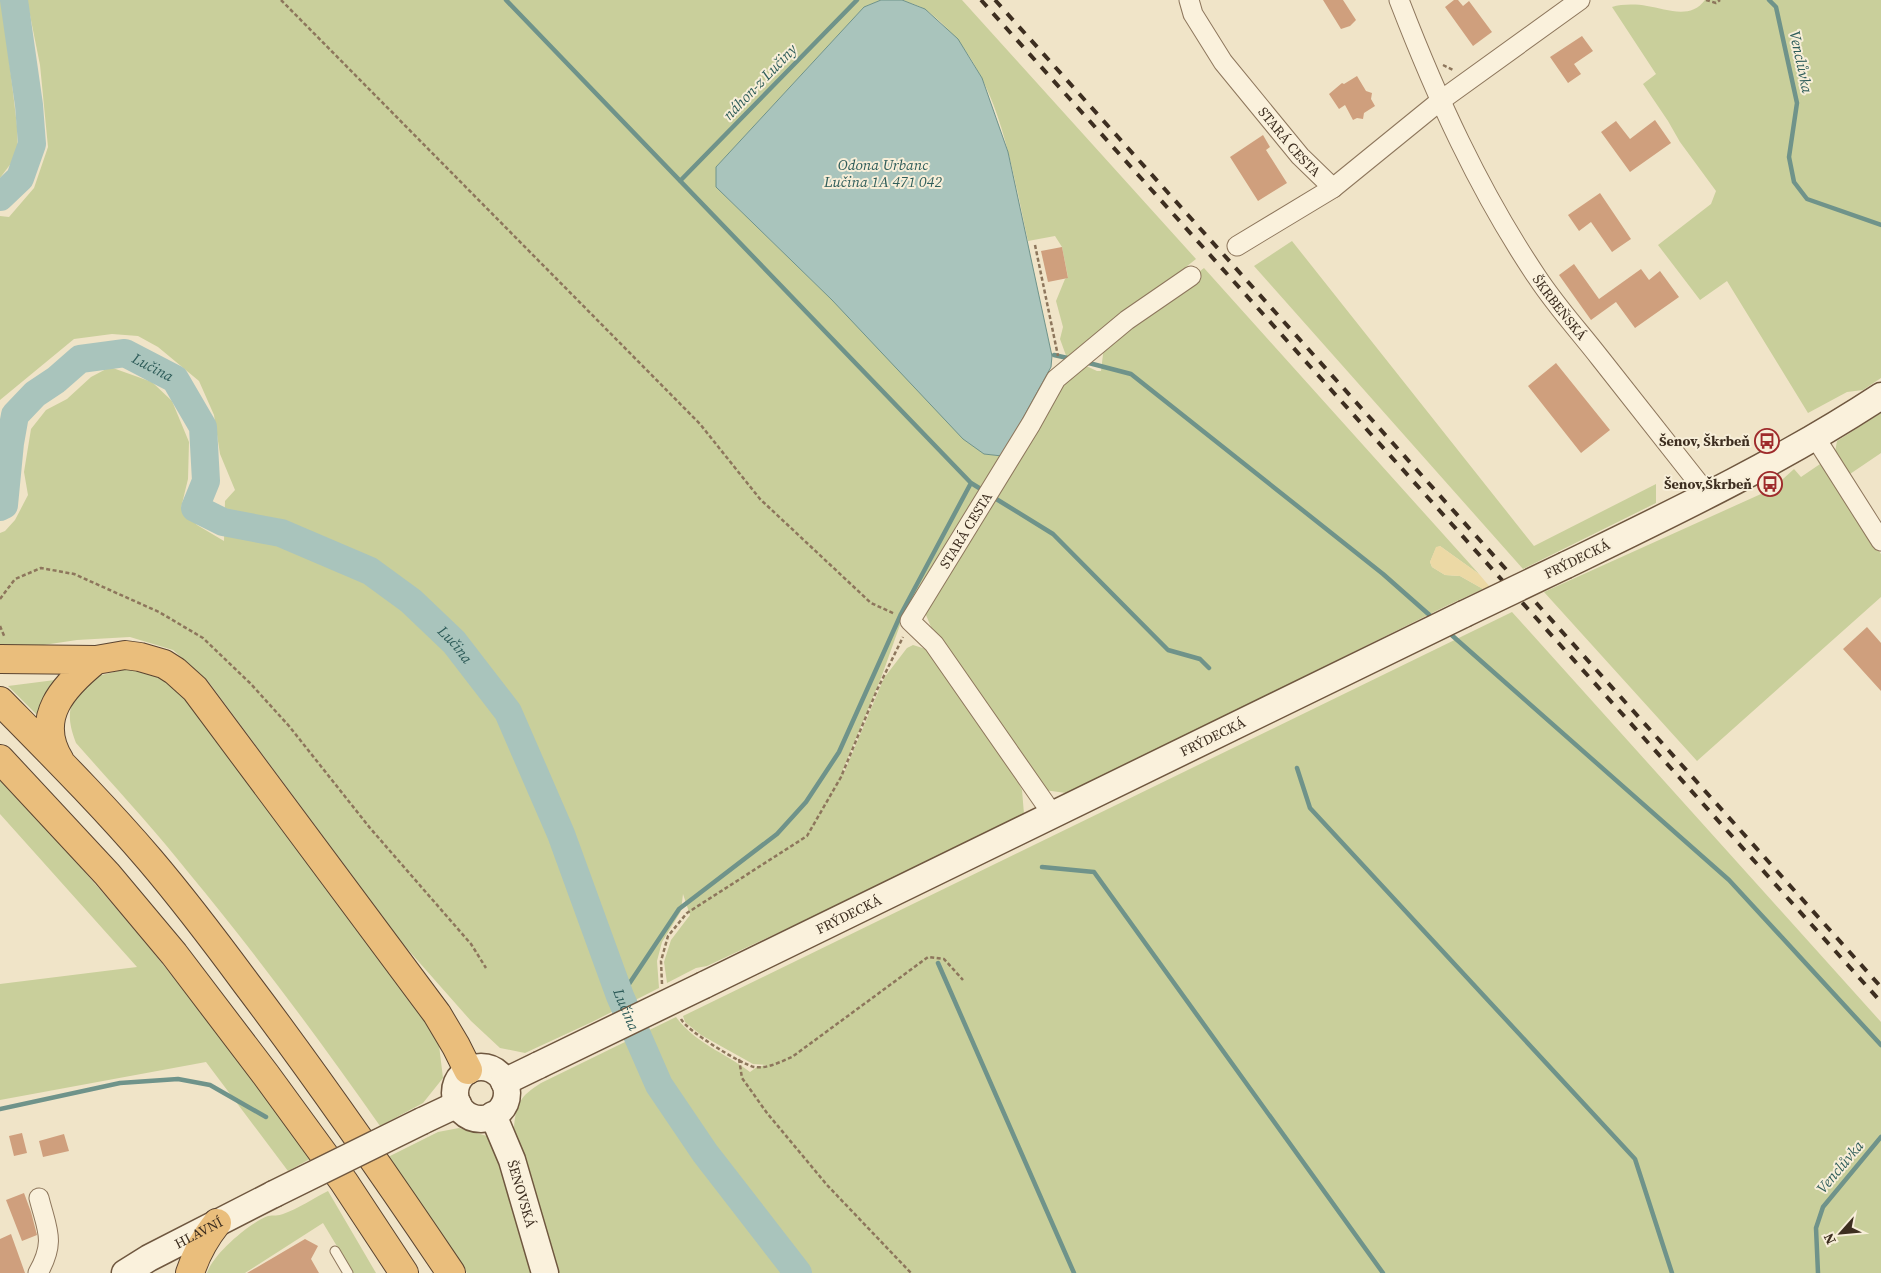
<svg xmlns="http://www.w3.org/2000/svg" width="1881" height="1273" font-family="'Source Serif 4',serif">
	<style>
		.green { fill: #c9cf9b }
		.sand { fill: #ecd9a5 }
		.water { fill: #a9c4bc; stroke: #6f938a }
		.lines { fill: none; stroke-linecap: round; stroke-linejoin: round }
		.stream { stroke: #6f938a; stroke-width: 4.5 }
		.river { stroke: #a9c4bc; stroke-width: 28 }
		.building { fill: #cf9f7d }
		.service-casing { stroke: #8d765c; stroke-width: 11 }
		.minor-casing { stroke: #8d765c; stroke-width: 21 }
		.secondary-casing { stroke: #6f573f; stroke-width: 29 }
		.trunk-casing { stroke: #5b4430; stroke-width: 30 }
		.path { stroke: #8d765c; stroke-width: 2.5; stroke-dasharray: 4 2.5; stroke-linecap: butt }
		.service { stroke: #faf1dc; stroke-width: 9 }
		.minor { stroke: #faf1dc; stroke-width: 19 }
		.secondary { stroke: #faf1dc; stroke-width: 26 }
		.trunk { stroke: #eabe7c; stroke-width: 28 }
		.rail { stroke: #3d2e20; stroke-width: 4; stroke-dasharray: 9 9; stroke-linecap: butt }
		.secondary-bridge-casing { stroke: #6f573f; stroke-width: 29; stroke-linecap: butt }
		.secondary-bridge { stroke: #faf1dc; stroke-width: 26 }
		.labels { text-anchor: middle; stroke-width: 4; stroke-linejoin: round; paint-order: stroke }
		.street-label { font-size: 14px; fill: #3d2e20; stroke: #f7eed8 }
		.poi-label { font-size: 14px; font-weight: bold; fill: #3d2e20; stroke: #f7eed8; text-anchor: end }
		.water-label { font-size: 15px; font-style: italic; fill: #2f5d5a; stroke: #f7eed8 }
	</style>
	<rect width="100%" height="100%" fill="#f0e4c8"/>
	<!-- green -->
	<path class="green" d="M0 0H2L17 126 18 154 0 178Z
		M27 0H881L864 7 716 167V187L832 300 984 454 1002 456 900 625 881 678 842 772 844 773 884 678 907 648 913 645 929 650 1014 774 1022 790 1024 814 993 832 707 966 696 968 667 983 664 962 671 940 690 915 683 894 681 911 662 942 657 961 659 988 592 1022 525 1053 500 1048 471 1021 403 944 208 681 173 650 130 637 77 640 30 647 0 646V533L5 531 15 520 28 495 24 472 31 429 46 410 67 399 91 377 110 367 152 382 172 401 189 442 188 479 181 508 197 525 224 541 225 501 235 490 220 454 214 415 199 381 158 347 138 336 112 334 74 339 0 400V216L9 217 34 188 48 147 40 65Z
		M902 0H962L1196 259 1068 361 1060 339 1063 327 1056 301 1065 279 1068 277 1062 247 1055 236 1028 241C1010 160 998 63 926 10 919 5 909 3 902 0Z
		M1705 0H1881V378L1863 390 1847 392 1808 413 1727 281 1700 300 1658 245 1711 204 1716 191 1680 142 1668 121 1643 84 1656 74 1612 7C1622 4 1636 4 1647 6 1667 9 1690 20 1705 0Z
		M1292 241 1534 546 1656 484V503L1523 569 1254 266Z
		M1204 268 1479 574 1440 546 1436 548 1430 562 1432 567 1445 575 1460 576 1483 589 1446 606 1078 789 1066 793 1044 790 931 627 926 615V604L1055 393 1084 365 1097 371H1101L1104 346Z
		M1881 413V453L1850 474 1835 452 1837 441Z
		M1823 462 1881 554V597L1697 761 1544 592 1772 489 1794 469 1801 477Z
		M1512 612 1881 1022V1273H556L514 1128C516 1104 520 1096 541 1083L676 1017C695 1043 725 1053 750 1072L757 1067 767 1065 753 1064 701 1035 685 1022 683 1016Z
		M130 668 157 673 178 687 420 1010 439 1045 443 1078 423 1103 380 1126C319 1039 256 954 188 872 153 828 114 786 76 743 65 714 69 704 86 679Z
		M55 680 40 718 8 686Z
		M0 778C69 852 135 928 197 1007 236 1057 273 1108 310 1159L288 1171 206 1062 0 1100V984L137 967 0 814Z
		M459 1128 487 1136 492 1141 537 1273H467L388 1157 438 1132Z
		M328 1191 376 1273H353L323 1223 245 1273H207C213 1254 249 1223 268 1216 273 1215 279 1216 283 1214 298 1209 314 1198 328 1191Z"/>
	<!-- sand -->
	<path class="sand" d="M1440 546 1479 574 1490 587 1483 589 1460 576 1445 575 1432 567 1430 562 1436 547Z"/>
	<!-- water -->
	<path class="water" d="M881 0H902L925 9 958 39 982 78 1008 152 1052 356 1051 367 1002 456 984 454 963 439 832 300 716 187V167L864 7Z"/>
	<g class="lines">
		<!-- stream -->
		<path class="stream" d="M506 0 971 483 984 491
			M1769 0 1776 7 1797 103 1789 157 1794 182 1807 199 1881 225
			M680 181 857 0
			M1054 355 1072 359
			M1085 362 1131 374 1383 574 1434 619
			M993 497 1053 534 1168 650 1200 659 1209 668
			M1447 631 1729 880 1881 1045
			M1297 768 1310 808 1635 1159 1672 1273
			M1042 867 1094 872 1383 1273
			M938 963 1074 1273
			M620 996 627 987 679 909 777 834 806 802 839 752 901 614 971 483
			M0 1109 120 1083 178 1079 210 1085 266 1117
			M1818 1273 1816 1228 1823 1207 1881 1137"/>
		<!-- river -->
		<g class="river">
			<path d="M0 197 20 178 32 144 29 105 14 0"/>
			<path id="s1" d="M0 507 4 505 10 443 15 415 35 394 56 380 80 359 125 353 175 379 203 427 206 481 195 508 223 522 281 533 370 571 411 601 454 642 508 712 561 834 620 996 659 1085 705 1153 798 1273"/>
		</g>
	</g>
	<!-- building -->
	<path class="building" d="M1323 0H1343L1356 20 1350 26 1341 29Z
		M1454 0H1458L1463 6 1469 1 1492 32 1473 46 1445 7Z
		M1582 36 1593 51 1574 64 1581 74 1568 83 1550 57Z
		M1357 76 1366 91 1372 93 1371 99 1375 106 1364 113 1363 119 1357 118 1353 120 1345 105 1339 109 1329 94 1342 83 1344 84Z
		M1655 120 1671 143 1630 172 1601 132 1616 121 1630 139Z
		M1263 135 1270 147 1266 150 1287 183 1258 201 1230 157Z
		M1600 193 1631 239 1612 252 1591 222 1579 231 1568 215Z
		M1062 247 1068 278 1048 282 1041 251Z
		M1574 264 1599 299 1641 269 1649 280 1660 271 1679 297 1635 328 1616 302 1591 320 1559 275Z
		M1556 363 1610 430 1581 453 1528 386Z
		M1867 627 1881 643V691L1843 649Z
		M22 1133 27 1153 14 1156 9 1136Z
		M64 1134 69 1151 43 1157 39 1141Z
		M24 1193 31 1212 37 1235 22 1241 6 1200Z
		M11 1234 25 1273H0V1239Z
		M305 1239 318 1246 311 1259 319 1273H247Z"/>
	<g class="lines">
		<defs>
			<path id="service" d="M335 1251 348 1273"/>
			<g id="minor">
				<path id="s2" d="M1189 0 1193 14 1223 62 1300 156 1333 188 1237 246"/>
				<path id="s3" d="M1399 0C1436 96 1479 191 1537 277 1556 306 1579 331 1600 358 1636 403 1672 449 1708 495"/>
				<path d="M1333 188 1440 101 1580 0"/>
				<path d="M1815 437 1881 541"/>
				<path id="s4" d="M1053 815 934 644 910 621 1031 424 1056 379 1127 320 1191 276"/>
				<path d="M38 1273C56 1241 47 1230 39 1198"/>
			</g>
			<g id="secondary">
				<path d="M1566 565C1673 513 1782 461 1881 396"/>
				<path id="s5" d="M704 985 1464 614"/>
				<circle cx="481" cy="1093" r="26"/>
				<path d="M504 1082 539 1065"/>
				<path id="s6" d="M493 1115 512 1160 545 1273"/>
				<path d="M422 1121 458 1104"/>
				<path id="s7" d="M125 1273 149 1258 274 1194"/>
			</g>
			<path id="trunk" d="M0 659 96 660 125 655 140 657 164 664 175 671 195 689 437 1014 456 1046 468 1070
				M0 701C51 753 103 805 150 860 184 900 215 941 246 983 317 1077 385 1175 451 1273
				M0 759 107 874 174 954 266 1075 344 1182 404 1273
				M60 761C33 718 64 686 96 660
				M190 1273C196 1254 205 1238 217 1223"/>
		</defs>
		<!-- service casing -->
		<use href="#service" class="service-casing"/>
		<!-- minor casing -->
		<use href="#minor" class="minor-casing"/>
		<!-- secondary casing -->
		<use href="#secondary" class="secondary-casing"/>
		<!-- trunk casing -->
		<use href="#trunk" class="trunk-casing"/>
		<!-- path -->
		<path class="path" d="M281 0 700 424 760 499 871 603 895 614
			M1706 0 1716 3 1720 0
			M1443 65 1453 70
			M1035 245 1058 356
			M0 599 15 579 41 568 74 574 159 612 203 638 250 683 289 726 370 828 471 944 486 968
			M0 626 5 638
			M662 984 661 961 668 936 687 913 807 836 841 777 877 690 903 637
			M681 1019C687 1031 741 1064 754 1067 767 1069 780 1062 792 1057L928 957 944 959 963 980
			M739 1059 742 1078 767 1113 827 1185 911 1273"/>
		<!-- service -->
		<use href="#service" class="service"/>
		<!-- minor -->
		<use href="#minor" class="minor"/>
		<!-- secondary -->
		<use href="#secondary" class="secondary"/>
		<!-- trunk -->
		<use href="#trunk" class="trunk"/>
		<!-- rail -->
		<path class="rail" d="M981 0 1881 1002
			M995 0 1881 987"/>
		<defs>
			<path id="secondary-bridge" d="M1464 614 1566 565
				M539 1065 704 985
				M274 1194 422 1121"/>
		</defs>
		<!-- secondary-bridge casing -->
		<use href="#secondary-bridge" class="secondary-bridge-casing"/>
		<!-- secondary-bridge -->
		<use href="#secondary-bridge" class="secondary-bridge"/>
	</g>
	<!-- icons -->
	<defs>
		<symbol id="bus-ring" viewBox="-11 -11 22 22"><circle r="9.5" fill="#f7eed8" stroke="#9e2a2b" stroke-width="1.5"/><path d="M-5-6H5V4H4V6H2V4H-2V6H-4V4H-5ZM-3.5-4V0h7V-4ZM-3.5 1.2v1.5H-2V1.2ZM2 1.2v1.5H3.5V1.2Z" fill="#9e2a2b"/></symbol>
	</defs>
	<g fill-rule="evenodd">
		<use href="#bus-ring" x="1753" y="427" width="28" height="28"/>
		<use href="#bus-ring" x="1756" y="470" width="28" height="28"/>
	</g>
	<g class="labels">
		<!-- street labels -->
		<g class="street-label">
			<text dy="5" stroke="none"><textPath href="#s2" startOffset="175">STARÁ CESTA</textPath></text>
			<text dy="5" stroke="none"><textPath href="#s3" startOffset="348">ŠKRBEŇSKÁ</textPath></text>
			<text dy="5" stroke="none"><textPath href="#s4" startOffset="348">STARÁ CESTA</textPath></text>
			<text transform="translate(1577 559) rotate(-26)" y="5">FRÝDECKÁ</text>
			<text dy="5" stroke="none"><textPath href="#s5" startOffset="566">FRÝDECKÁ</textPath></text>
			<text dy="5" stroke="none"><textPath href="#s5" startOffset="161">FRÝDECKÁ</textPath></text>
			<text dy="5" stroke="none"><textPath href="#s6" startOffset="84">ŠENOVSKÁ</textPath></text>
			<text dy="5" stroke="none"><textPath href="#s7" startOffset="84">HLAVNÍ</textPath></text>
		</g>
		<!-- poi labels -->
		<g class="poi-label">
			<text x="1750" y="446">Šenov, Škrbeň</text>
			<text x="1752" y="489">Šenov,Škrbeň</text>
		</g>
		<!-- water labels -->
		<g class="water-label">
			<text transform="translate(1801 62) rotate(78)" y="5">Venclůvka</text>
			<text transform="translate(760 82) rotate(-46)" y="5">náhon-z Lučiny</text>
			<text x="883" y="170">Odona Urbanc<tspan x="883" dy="17">Lučina 1A 471 042</tspan></text>
			<text dy="5" stroke="none"><textPath href="#s1" startOffset="258">Lučina</textPath></text>
			<text dy="5" stroke="none"><textPath href="#s1" startOffset="722">Lučina</textPath></text>
			<text dy="5" stroke="none"><textPath href="#s1" startOffset="1128">Lučina</textPath></text>
			<text transform="translate(1840 1167) rotate(-50)" y="5">Venclůvka</text>
		</g>
	</g>
	<!-- north arrow -->
	<g transform="translate(1841 1233) rotate(243)" stroke="#f7eed8" stroke-width="4" paint-order="stroke">
	<path d="M0-4L9 19L0 12L-9 19Z" fill="#3d2e20"/>
	<text y="-8" font-size="14" font-weight="bold" text-anchor="middle" fill="#3d2e20">N</text>
	</g>
</svg>
